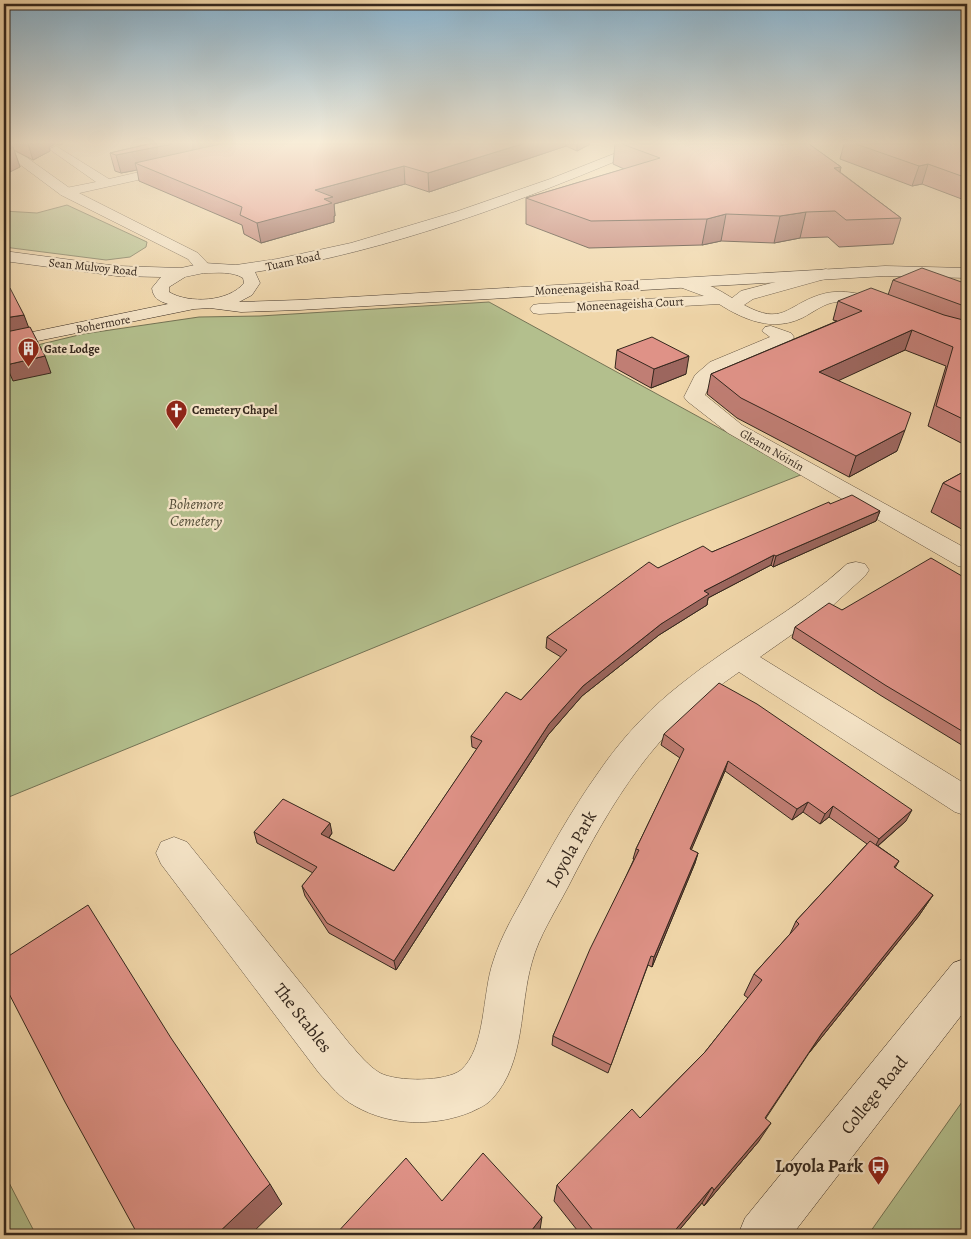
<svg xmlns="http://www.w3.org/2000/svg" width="971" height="1239" font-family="Alegreya,serif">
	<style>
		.green { fill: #b3bf8d; stroke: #747355 }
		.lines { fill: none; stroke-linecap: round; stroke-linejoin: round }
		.minor-casing { stroke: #635340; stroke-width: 1 }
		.tertiary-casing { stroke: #635340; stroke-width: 1 }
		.secondary-casing { stroke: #34271d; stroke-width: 1 }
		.minor { fill: #f5e4c7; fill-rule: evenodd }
		.tertiary { fill: #f5e4c7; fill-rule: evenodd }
		.secondary { fill: #f5e4c7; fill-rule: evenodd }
		.wall { fill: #c07e74; stroke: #34271d }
		.shaded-wall { fill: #9c665e; stroke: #34271d }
		.building { fill: #df9287; stroke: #34271d }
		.labels { text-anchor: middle; stroke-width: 4.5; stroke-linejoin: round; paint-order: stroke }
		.far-street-label { font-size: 12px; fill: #34271d; stroke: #f5e4c7 }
		.far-poi-label { font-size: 12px; font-weight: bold; fill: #34271d; stroke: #f5e4c7; text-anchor: start }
		.park-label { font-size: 15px; font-style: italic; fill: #544d39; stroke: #f5e4c7 }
		.near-street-label { font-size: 18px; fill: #34271d; stroke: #f5e4c7 }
		.near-poi-label { font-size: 18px; font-weight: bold; fill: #34271d; stroke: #f5e4c7; text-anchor: end }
	</style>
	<rect width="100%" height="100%" fill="#f0d6a9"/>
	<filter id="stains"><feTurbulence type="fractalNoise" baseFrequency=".004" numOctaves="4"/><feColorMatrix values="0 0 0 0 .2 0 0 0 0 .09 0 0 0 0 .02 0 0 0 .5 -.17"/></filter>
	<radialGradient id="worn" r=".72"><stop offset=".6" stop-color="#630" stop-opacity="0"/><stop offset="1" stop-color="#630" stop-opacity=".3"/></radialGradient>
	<!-- green -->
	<path class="green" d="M67 205 147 242 146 247 130 257 106 260 4 247V211L37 213Z
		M489 302 803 474 681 522 4 799V353L83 334 199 317 260 316Z
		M967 1095V1235H868Z
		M4 1173 36 1235H4Z"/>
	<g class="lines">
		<defs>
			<path id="minor" d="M56 146 109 179 174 164 180 168 178 171 66 196 61 195 59 192 61 189 96 182 52 151 50 149Z
				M826 269 832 271 834 274 832 277 753 299 744 305C783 326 786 306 819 295 837 289 854 292 872 297 879 299 888 300 892 306L890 310C875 313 855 301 837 302 824 303 814 312 802 318 773 332 744 320 719 304L539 314 533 313 530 309 533 305 539 304 704 296 677 286 675 283 677 280C694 275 718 289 732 298L741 291Z
				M771 326 791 333 794 337 791 341 724 370 711 382 705 395 742 425 967 549V568L958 566 728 433 687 401 684 397 695 375 710 362 770 337 762 331 765 327Z
				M856 562 865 564 869 570 865 576 831 607 760 657 967 785V816L955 812 739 672C655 729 613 799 568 887 555 912 539 936 532 962 519 1006 526 1061 493 1098 487 1105 479 1108 471 1112 434 1127 390 1126 355 1106 340 1098 330 1085 319 1073L161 864 156 853 161 842 174 837 187 842 349 1043C358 1053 368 1066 380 1073 397 1082 446 1082 461 1070 486 1048 482 994 493 962 501 936 514 915 527 891 549 851 571 811 598 773 621 739 649 709 681 684 734 641 796 611 847 564Z"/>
			<path id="tertiary" d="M4 146 26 157 71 189 198 253 212 268 210 271H198L188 259 61 195 18 163 4 155Z"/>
			<path id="secondary" d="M639 144H654L652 146C527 199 390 252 255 272L260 283 252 295 239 302 299 300 885 266 967 268V278L885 276 299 310 241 312 210 308 194 309 13 346 7 345 4 341 7 337 13 336 168 304C159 301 153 298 152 288L161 277 117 276 4 261V251L117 266 181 268 204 263 236 265 277 259 351 243 455 212 550 179ZM204 273C217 273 232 271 243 278L244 283C229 302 189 304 169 292V287L185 277Z
				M967 958V1008L792 1235H738L745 1218 953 963Z"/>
		</defs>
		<!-- minor casing -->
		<use href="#minor" class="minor-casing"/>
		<!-- tertiary casing -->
		<use href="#tertiary" class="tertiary-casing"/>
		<!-- secondary casing -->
		<use href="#secondary" class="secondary-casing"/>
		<!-- minor -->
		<use href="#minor" class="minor"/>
		<!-- tertiary -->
		<use href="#tertiary" class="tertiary"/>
		<!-- secondary -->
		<use href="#secondary" class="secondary"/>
	</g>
	<!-- wall -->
	<path class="wall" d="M4 144H63L60 145 55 144 49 147 50 151 33 160 14 150 20 167Z
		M149 144H590L577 151 566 146 429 192 405 184 334 204 335 216H334V222L261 243 244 234 242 225 139 181 137 170 121 173 115 171 110 153Z
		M615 144H809L841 167 840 172 901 218 893 244 839 247 828 237 800 238 774 243 721 241 702 245 589 248 526 224V198L624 169 613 164Z
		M844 144H967V201L922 184 912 186 840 159Z
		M893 280 967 284V446L928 426 946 366 905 350 838 380 897 451 849 477 737 418 707 394 711 374 837 321 833 320 838 301 888 295Z
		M617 350 686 374 651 388 615 368Z
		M967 470V532L931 512 943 483Z
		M830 504 880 511 876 521 773 567 771 565 708 598 707 605 659 635 582 696 548 735 396 970 329 933 305 896 302 886 313 873 257 843 254 832 332 833 329 838 394 871 477 749 472 747 471 736 521 700 561 657 546 648 547 637 658 568 712 552Z
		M967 579V745L965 747 880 695 792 638 795 627 842 610Z
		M664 734 906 821 878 846 899 861 895 868 933 895 918 917 809 1053 766 1118 759 1141 704 1206 702 1203 675 1235H581L554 1201 557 1185 640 1118 705 1052 748 998 744 995 754 974 790 934 796 921 867 844 829 817 820 824 803 812 792 820 725 771 691 850 698 853 695 863 652 967 648 965 608 1073 552 1045 553 1036 634 859H633L636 849 680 758 661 745Z"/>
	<!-- shaded-wall -->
	<path class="shaded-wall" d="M28 144H55L49 147 50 151 33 160Z
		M172 144H254L135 163 137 170 121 173 116 155Z
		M522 144H566V146L429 192 428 173Z
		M577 144H590L577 151Z
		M13 147 20 167 4 175V152Z
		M928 164 922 184 912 186 919 166Z
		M404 166 405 184 334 204 335 216H334V222L261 243 257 223 315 190Z
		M841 167 835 191 834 168Z
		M806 212 800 238 774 243 780 216Z
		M726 214 721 241 702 245 707 219Z
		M24 315 30 331 4 340V318Z
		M912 330 905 350 814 392 819 372Z
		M45 356 51 373 13 381 6 365Z
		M689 356 686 374 651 388 654 369Z
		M905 430 897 451 849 477 856 456Z
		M880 511 876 521 773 567 776 556Z
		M774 555 771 565 708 598 707 605 659 635 582 696 548 735 396 970 394 961 549 724 583 686 661 624 704 591Z
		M728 761 725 771 687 860 690 849Z
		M808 802 803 812 792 820 797 809Z
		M833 806 829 817 820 824 825 814Z
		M912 810 906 821 874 849 879 839Z
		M330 823 332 833 324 844 321 834Z
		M698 853 695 863 652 967 654 957Z
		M933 895 918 917 809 1053 822 1033Z
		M771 1123 759 1141 704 1206 714 1190Z
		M270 1184 282 1204 250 1235H216Z
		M712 1187 702 1203 675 1235H671Z
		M542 1217 540 1230 536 1235H528Z"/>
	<!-- building -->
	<path class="building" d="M4 144H7L13 147 4 152Z
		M149 144H172L116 155 110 153Z
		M220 144H522L428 173 404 166 315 190 333 197 324 199 332 203 257 223 240 215 242 207 135 163Z
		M622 144H782L780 145 789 144H809L841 167 834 168 901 218 846 220 835 211 806 212 780 216 726 214 707 219 591 221 526 198 660 158Z
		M856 144H967V178L928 164 919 166Z
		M922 268 967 284V307L893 280Z
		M10 288 24 315 4 318V290Z
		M871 288 944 315 967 321V421L936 406 953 347 912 330 819 372 911 413 905 430 856 456 741 398 711 374 862 311 838 301Z
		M30 327 45 356 6 365 4 358V331L6 332Z
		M652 337 689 356 654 369 617 350Z
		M967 470V495L943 483Z
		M852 495 880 511 776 556 774 555 704 591 709 594 661 624 583 686 549 724 394 961 327 923 302 886 317 867 254 832 283 799 330 823 321 834 394 871 482 741 471 736 506 692 521 700 567 650 547 637 649 562 658 568 703 546 712 552 829 502 830 504Z
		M931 558 967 579V734L885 685 795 627 829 603 842 610Z
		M719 683 757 704 912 810 879 839 833 806 825 814 808 802 797 809 728 761 690 849 698 853 654 957 651 956 611 1065 553 1036 590 949 639 850 636 849 684 749 664 734Z
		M870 841 899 861 894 867 933 895 822 1033 765 1118 771 1123 714 1190 712 1187 671 1235H597L557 1185 632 1109 640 1118 705 1052 762 980 754 974 799 924 796 921Z
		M88 905 171 1038 270 1184 216 1235H138L65 1102 4 984V959Z
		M483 1153 542 1217 528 1235H335L406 1158 442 1201Z"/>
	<!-- sky -->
	<linearGradient id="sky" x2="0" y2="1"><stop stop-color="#89b5d2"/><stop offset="0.45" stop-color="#f8edd8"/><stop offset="1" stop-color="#f8edd8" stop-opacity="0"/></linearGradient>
	<rect width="971" height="317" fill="url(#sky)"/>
	<!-- icons -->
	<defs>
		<symbol id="building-pin" viewBox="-11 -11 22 30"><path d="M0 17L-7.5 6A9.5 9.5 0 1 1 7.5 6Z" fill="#8f2418" stroke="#f5e4c7"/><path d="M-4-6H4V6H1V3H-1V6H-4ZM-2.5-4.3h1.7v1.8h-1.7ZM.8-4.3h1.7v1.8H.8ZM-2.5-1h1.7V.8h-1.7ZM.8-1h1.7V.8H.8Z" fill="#fff"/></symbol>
		<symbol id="church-pin" viewBox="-11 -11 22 30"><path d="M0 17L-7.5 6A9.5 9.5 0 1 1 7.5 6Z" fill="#8f2418" stroke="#f5e4c7"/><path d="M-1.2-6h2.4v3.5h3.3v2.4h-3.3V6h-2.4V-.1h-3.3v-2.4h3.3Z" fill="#fff"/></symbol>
		<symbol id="bus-pin" viewBox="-11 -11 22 30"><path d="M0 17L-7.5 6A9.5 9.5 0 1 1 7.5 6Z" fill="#8f2418" stroke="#f5e4c7"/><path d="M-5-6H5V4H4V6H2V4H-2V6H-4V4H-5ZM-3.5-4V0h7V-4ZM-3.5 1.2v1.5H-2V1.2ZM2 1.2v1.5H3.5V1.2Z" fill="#fff"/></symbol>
	</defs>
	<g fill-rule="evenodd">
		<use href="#building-pin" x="16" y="336" width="25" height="34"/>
		<use href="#church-pin" x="164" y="398" width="25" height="34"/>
		<use href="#bus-pin" x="866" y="1154" width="25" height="34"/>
	</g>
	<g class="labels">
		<!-- far-street labels -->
		<g class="far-street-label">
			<text transform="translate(293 261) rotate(-12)" y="4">Tuam Road</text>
			<text transform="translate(93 267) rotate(6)" y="4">Sean Mulvoy Road</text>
			<text transform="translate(587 288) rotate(-3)" y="4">Moneenageisha Road</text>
			<text transform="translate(630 304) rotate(-3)" y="4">Moneenageisha Court</text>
			<text transform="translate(103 324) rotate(-11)" y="4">Bohermore</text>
			<text transform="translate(772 450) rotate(30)" y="4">Gleann Nóinín</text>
		</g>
		<!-- far-poi labels -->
		<g class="far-poi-label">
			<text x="44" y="353">Gate Lodge</text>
			<text x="192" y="414">Cemetery Chapel</text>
		</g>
		<!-- park labels -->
		<g class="park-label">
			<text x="196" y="509">Bohemore<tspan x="196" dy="17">Cemetery</tspan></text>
		</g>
		<!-- near-street labels -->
		<g class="near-street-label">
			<text transform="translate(571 849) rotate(-61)" y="6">Loyola Park</text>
			<text transform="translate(303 1018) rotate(52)" y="6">The Stables</text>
			<text transform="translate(874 1095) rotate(-51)" y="6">College Road</text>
		</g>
		<!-- near-poi labels -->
		<g class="near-poi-label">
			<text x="863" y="1172">Loyola Park</text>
		</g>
	</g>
	<!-- margin -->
	<rect width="971" height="1239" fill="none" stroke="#f0d6a9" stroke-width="20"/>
	<rect x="5" y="5" width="961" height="1229" fill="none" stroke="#34271d" stroke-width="2.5"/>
	<rect x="10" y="10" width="951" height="1219" fill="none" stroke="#34271d"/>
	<rect width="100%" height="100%" filter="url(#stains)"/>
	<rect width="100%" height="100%" fill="url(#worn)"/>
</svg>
